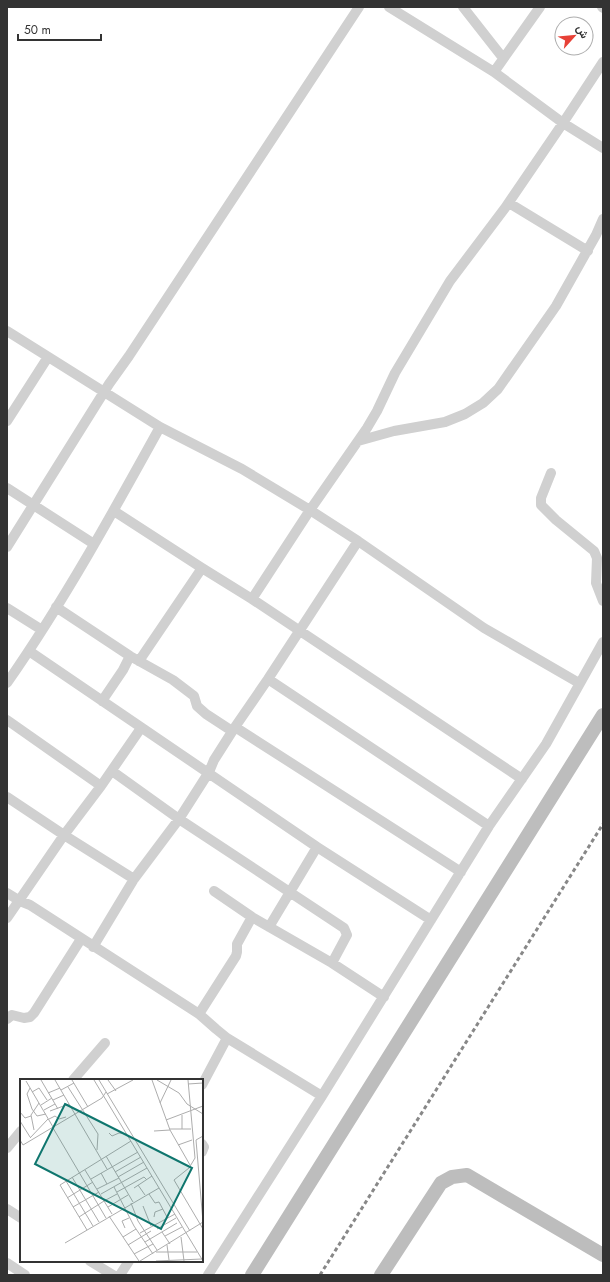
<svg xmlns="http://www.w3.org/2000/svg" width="610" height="1282" font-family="Jost,Vazirmatn,sans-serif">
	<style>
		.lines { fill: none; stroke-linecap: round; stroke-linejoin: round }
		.street { stroke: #d0d0d0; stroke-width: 10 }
		.secondary { stroke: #bdbdbd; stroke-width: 14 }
		.rail { stroke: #888; stroke-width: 3; stroke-dasharray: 4 3; stroke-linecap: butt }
		.inset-road { fill: none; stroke: #adadad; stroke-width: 1 }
		.view { fill: #0f766e; fill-opacity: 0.15; stroke: #0f766e; stroke-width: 2 }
		.inset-edge { fill: none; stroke: #333; stroke-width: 2 }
	</style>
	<rect width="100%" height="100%" fill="#fff"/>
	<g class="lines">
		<!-- street -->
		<path class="street" d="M389 7 494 72 563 123 603 148
			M463 7 503 58
			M602 7 603 8
			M494 72 540 7
			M509 203 588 251
			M7 331 160 427 242 469 310 510 358 541 484 628 579 683
			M7 421 48 357
			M358 441 394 431 445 422 465 414 483 403 498 389 556 306 596 235 603 219
			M551 473 541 498V505L556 520 594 551 597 558 596 583 603 601
			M7 488 94 544
			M114 511 202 568 252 599 522 779
			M7 547 109 384 129 356 359 7
			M252 599 310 510 367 428 377 411 395 373 450 281 505 208 563 123 603 62
			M56 607 130 656 173 680 194 696 197 706 206 714 232 731
			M7 608 42 630
			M29 651 317 847 431 920
			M139 661 202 568
			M268 679 489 826
			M7 683C64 601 112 514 160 427
			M102 701 123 670 130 656
			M7 720 101 786
			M235 727 461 872
			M112 771 179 819 344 928 347 935 332 963
			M7 797 64 835 134 879
			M214 891 252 917 332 963 384 997
			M7 893 20 901 30 905 199 1014 216 1029 227 1038 322 1096
			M7 918 64 835 101 786 141 728
			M269 927 317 847
			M93 947 134 879 179 819 209 772 214 760 235 727 268 679 358 541
			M199 1014 236 956 237 952V944L252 917
			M7 1019 12 1015 24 1018 30 1017 34 1013 81 939
			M73 1080 105 1043
			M202 1085 227 1038
			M202 1144 204 1147 202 1152
			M7 1148 21 1131
			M7 1209 21 1218
			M90 1261 113 1275
			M7 1263 25 1275
			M120 1275 129 1261
			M208 1275 322 1096 489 826 546 744 603 642"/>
		<!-- secondary -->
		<path class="secondary" d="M252 1275 603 715
			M381 1275 441 1183 452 1177 467 1175 603 1255"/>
		<!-- rail -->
		<path class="rail" d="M320 1275 603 824"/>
	</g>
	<!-- overview -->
	<g transform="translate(20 1079)">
		<rect width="183" height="183" fill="#fff"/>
		<path class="inset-road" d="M21 1 38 30M35 1 87 90M52 1 68 28M74 1 183 182M79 1 170 152M88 1 96 12M132 1 150 51 170 86M137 1 159 14 167 25 183 35M168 1 175 79 169 89 154 101 183 150M6 2 33 48M168 5 183 4M48 8 78 55 77 71M10 9 7 15 12 30 17 37 26 35M41 11 54 4M12 13 19 9 27 21M28 14 40 9M87 15 113 1M33 21 44 16M140 24 151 1M21 26 32 19M24 31 35 25M30 32 49 25M0 33 5 39 11 37M162 36V50M29 40 35 37 39 40 46 38M146 41 183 27M0 42 10 58M33 49 86 139M150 50H171M14 51 11 36 19 24M134 52 150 51M89 54 92 57 99 54 107 55M10 59 28 40M0 61 3 66 82 19 86 13M158 66 172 61M86 77 113 123M65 91 92 135M95 93 121 78M81 94 87 105M52 98 79 143M98 98 124 83M71 100 118 73M46 102 73 147M118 106 125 116M94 108 114 147 133 175M114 109 132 97M77 110 99 99M97 113 124 98 127 101M81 115 127 89M129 115 135 124 139 123 147 138M47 119 73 103M84 122 97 115M111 124 118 142 137 171M123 127 131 147M53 128 79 113M88 128 108 116M89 137 119 182M59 138 84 122M134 138 135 133 143 130M183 143 176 61 183 57M105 149 102 142 109 139M137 150 156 139M67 151 40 106 111 62M142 153 150 165M120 154 155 135M145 157 162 148M103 158 116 150M161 158 164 182M125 163 157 144M45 164 139 109M108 166 131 152M147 166 149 181M136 173H177M114 175 133 165M120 182 183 143M136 182 182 180"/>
		<path class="view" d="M45 25 172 89 141 150 15 85Z"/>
		<rect width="183" height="183" class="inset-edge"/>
	</g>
	<!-- border -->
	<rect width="610" height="1282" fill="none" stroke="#333333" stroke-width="16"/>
	<!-- north arrow -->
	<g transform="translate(574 36) rotate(63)"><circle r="19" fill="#ffffff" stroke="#adadad"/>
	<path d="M0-3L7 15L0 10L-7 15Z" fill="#e74137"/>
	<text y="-6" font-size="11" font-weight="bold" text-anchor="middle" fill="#333333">ش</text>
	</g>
	<!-- scale -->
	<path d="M18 34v6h83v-6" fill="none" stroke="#333333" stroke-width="2"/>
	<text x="24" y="34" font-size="12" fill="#333333" stroke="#ffffff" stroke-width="3" paint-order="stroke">50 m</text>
</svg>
